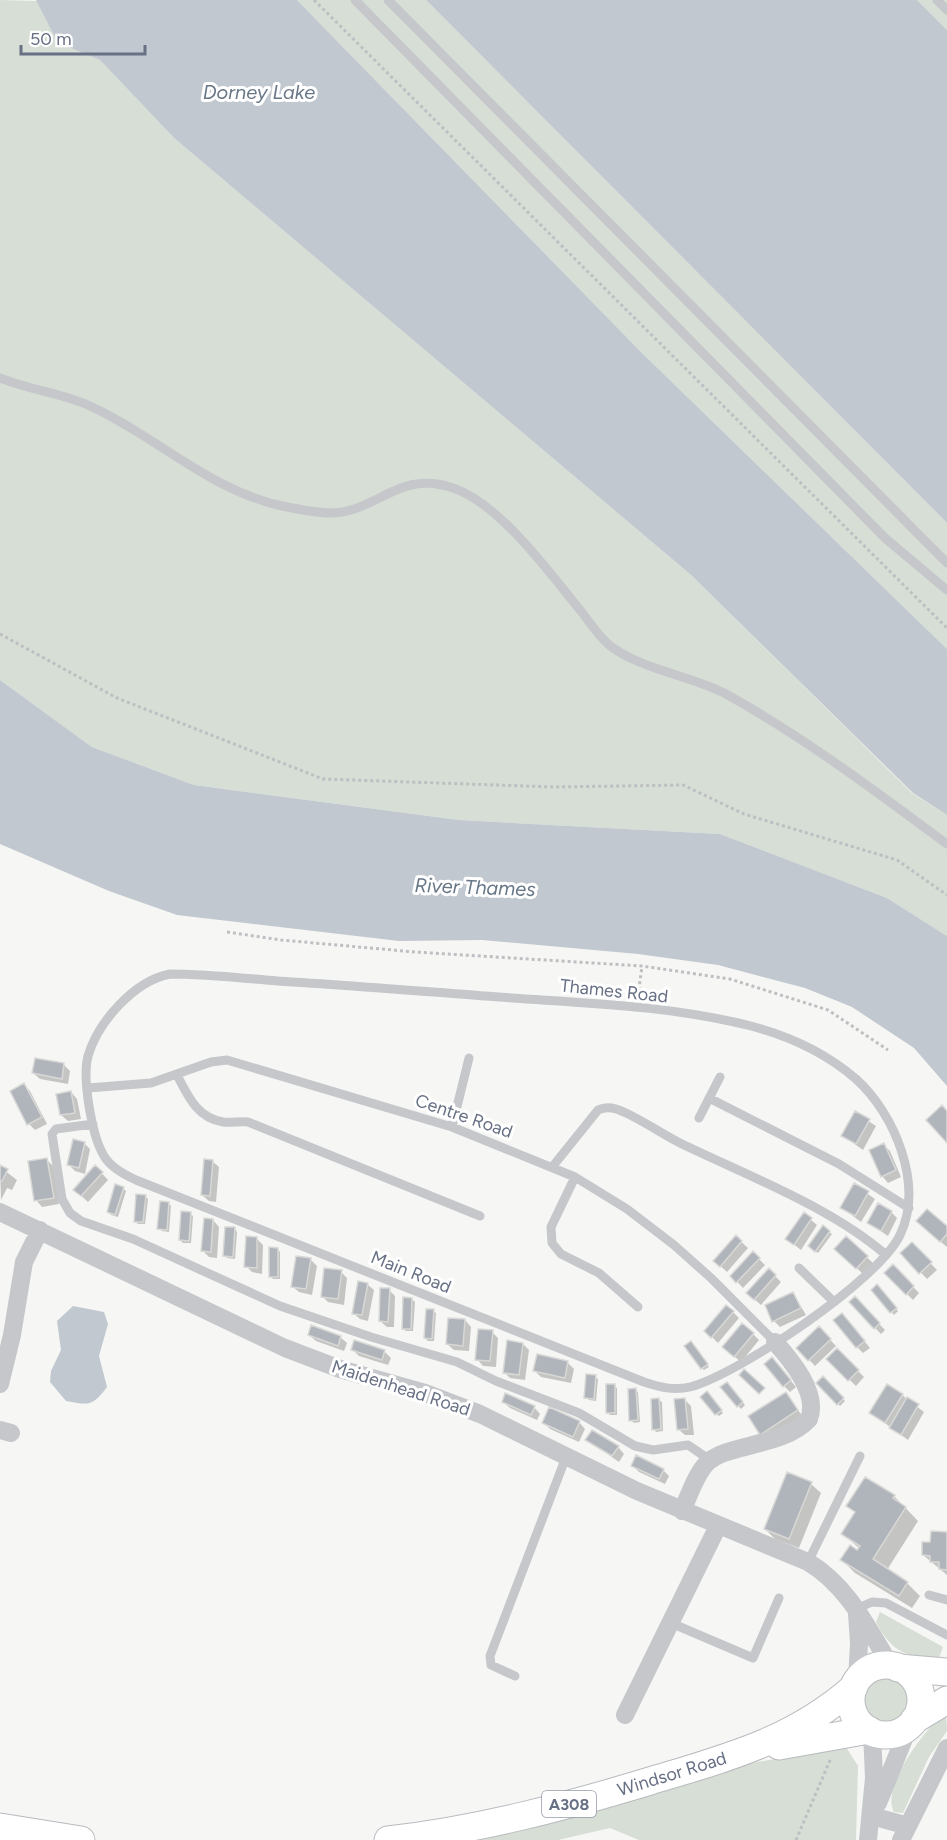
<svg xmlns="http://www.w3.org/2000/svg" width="947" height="1840" font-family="Figtree,sans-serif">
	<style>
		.green { fill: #d6ded5 }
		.water { fill: #c2c8cf }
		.shadow { fill: #0003 }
		.building { fill: #b0b4bb; stroke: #d8d8d6; stroke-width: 1.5 }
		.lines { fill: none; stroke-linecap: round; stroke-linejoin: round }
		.primary-casing { stroke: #b8babf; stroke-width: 29 }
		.path { stroke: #bebfc2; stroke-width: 3; stroke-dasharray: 3 3; stroke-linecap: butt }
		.service { stroke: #c5c7cb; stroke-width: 9 }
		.minor { stroke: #c5c7cb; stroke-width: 18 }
		.primary { stroke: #fff; stroke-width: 27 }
		.labels { text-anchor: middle; stroke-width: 6; stroke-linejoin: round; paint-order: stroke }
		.shield { fill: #fff; stroke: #959ba9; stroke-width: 1.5 }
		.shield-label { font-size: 16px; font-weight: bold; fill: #677084 }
		.street-label { font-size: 18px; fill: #677084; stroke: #fff }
		.water-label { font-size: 20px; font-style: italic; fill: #687787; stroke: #fff }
	</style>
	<rect width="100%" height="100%" fill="#f6f7f4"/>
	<!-- green -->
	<path class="green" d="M0 0 38 1 58 43 100 60 174 138 691 575 912 793 947 815V936L887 898 720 834 459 820 194 785 92 747 0 680Z
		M297 0H426L947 523V649L641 352Z
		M917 0H947V30Z
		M880 1612 943 1647 938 1661C905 1655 892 1653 876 1622Z
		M861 1700a25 25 0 1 1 50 0a25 25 0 1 1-50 0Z
		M946 1711 947 1731 929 1757 903 1813 894 1812C880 1787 926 1728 946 1711Z
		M846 1747 858 1766 856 1840H639L610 1828 558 1840H480L757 1762Z"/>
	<!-- water -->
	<path class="water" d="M36 0H297L641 352 947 649V815L913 793 691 575 174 138 100 60 58 43Z
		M426 0H917L947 30V523Z
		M0 680 92 747 194 785 459 820 720 834 887 898 947 936V1086L914 1048 852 1007 805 988 718 965 638 954 482 940 399 941 177 915 109 891 0 844Z
		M73 1306 104 1312 108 1324 99 1356 107 1387C92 1407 89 1405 66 1401L50 1382 51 1371 61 1350 57 1321Z"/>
	<!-- shadow -->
	<path class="shadow" d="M64 1065 70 1071 68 1084 40 1079 33 1073Z
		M24 1085 30 1091 47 1124 35 1130 29 1124 12 1092Z
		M71 1092 77 1099 81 1119 68 1121 61 1115Z
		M856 1113 876 1126 863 1150 843 1136Z
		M84 1143 90 1149 85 1174 75 1171 69 1165Z
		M884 1145 890 1151 901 1177 888 1183 882 1176Z
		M46 1159 53 1166 59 1204 42 1207 36 1200Z
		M212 1161 219 1167 216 1202 209 1201 202 1195Z
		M0 1167 17 1180 12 1190 7 1188 1 1200Z
		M96 1167 108 1180 88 1202 75 1190Z
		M855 1185 875 1199 861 1222 842 1208Z
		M123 1188 126 1191 118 1217 111 1215 109 1212Z
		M145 1196 148 1199 145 1224H138L135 1221Z
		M169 1204 171 1206 169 1232 162 1231 159 1228Z
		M891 1212 897 1218 888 1236 869 1223Z
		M190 1214 193 1216 191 1243H183L180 1240Z
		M804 1214 817 1225 801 1250 787 1239Z
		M213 1220 219 1227 217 1258 209 1257 203 1251Z
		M924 1228H947V1247Z
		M235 1229 237 1232 235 1259 227 1258 225 1255Z
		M829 1232 832 1234 818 1253 812 1249Z
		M736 1237 748 1248 727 1272 715 1261Z
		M846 1238 873 1263 863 1274 843 1255Z
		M257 1239 263 1245 262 1274 252 1272 246 1266Z
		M912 1244 937 1270 927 1279 902 1253Z
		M278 1249 280 1252V1279H273L270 1276Z
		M753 1253 765 1265 743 1288 732 1276Z
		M297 1257 311 1260 317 1266 312 1295 299 1292 292 1286Z
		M893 1266 919 1293 913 1300 886 1273Z
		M769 1270 781 1282 761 1305 754 1299Z
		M341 1272 347 1278 344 1305 328 1302 322 1296Z
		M367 1284 374 1290 368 1321 360 1319 353 1313Z
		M877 1286 898 1311 894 1315 873 1290Z
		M389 1290 395 1296 394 1327H387L380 1321Z
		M793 1293 806 1315 780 1327 774 1321Z
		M855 1298 885 1330 881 1334 851 1303Z
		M412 1299 415 1302 413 1331H406L403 1329Z
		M433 1311 436 1313 434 1341H428L425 1338Z
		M733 1312 739 1318 718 1343 706 1331Z
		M465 1320 471 1327 469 1351 454 1350 447 1344Z
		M848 1321 870 1348 863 1353 857 1347Z
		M819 1328 836 1346 815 1366 798 1348Z
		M492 1332 498 1338 496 1367 483 1366 477 1359Z
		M753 1334 759 1340 741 1362 730 1353Z
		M309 1335 340 1337 347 1343 344 1351 316 1341Z
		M523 1344 529 1350 525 1380 510 1378 504 1372Z
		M694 1346 709 1367 704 1370 702 1368Z
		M353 1350 384 1351 391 1358 388 1365 359 1356Z
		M837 1350 864 1377 856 1386 828 1359Z
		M568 1363 574 1369 571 1383 541 1377 535 1371Z
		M778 1365 796 1387 790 1392 784 1386Z
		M595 1377 598 1379 596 1401 589 1400 586 1397Z
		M823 1378 845 1401 840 1406 818 1383Z
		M726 1384 745 1405 741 1409 722 1388Z
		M614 1386 617 1388V1415H610L607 1412Z
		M635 1390 638 1392 640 1422 634 1423 631 1420Z
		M786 1394 803 1417 768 1440 762 1434Z
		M902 1395 924 1412 908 1440 871 1413Z
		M710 1396 723 1413 719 1416 716 1414Z
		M659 1400 662 1402 663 1431 656 1432 654 1429Z
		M685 1400 691 1406 694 1435H685L678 1429Z
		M503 1402 534 1407 540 1414 537 1420 510 1408Z
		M579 1422 585 1429 579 1442 550 1429 544 1423Z
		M587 1440 618 1447 624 1454 619 1462Z
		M632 1465 663 1470 669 1476 665 1484 639 1472Z
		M788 1474 811 1484 821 1493 799 1548 775 1539 765 1529Z
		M894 1496 918 1521 887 1570 907 1583 920 1596 912 1608 855 1573 842 1560 860 1549 843 1534 856 1513 848 1506Z
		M947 1534V1575L923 1555 932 1544Z"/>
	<!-- building -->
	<path class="building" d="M35 1058 64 1063 62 1079 32 1073Z
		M24 1083 42 1117 27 1125 10 1091Z
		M71 1091 75 1113 60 1115 56 1094Z
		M942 1105 947 1111V1143L926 1120Z
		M855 1111 870 1119 856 1144 841 1136Z
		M73 1139 85 1142 79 1168 67 1165Z
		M884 1143 896 1170 881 1177 869 1150Z
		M47 1158 54 1198 34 1201 28 1161Z
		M204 1159 213 1160 210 1196 201 1195Z
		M0 1165 8 1169 2 1181H0Z
		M95 1165 103 1172 81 1196 73 1190Z
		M854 1183 869 1191 855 1216 840 1208Z
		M115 1184 124 1187 115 1215 107 1212Z
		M136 1194 146 1195 143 1222H134Z
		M160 1201 169 1202 167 1230 157 1229Z
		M878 1203 892 1211 881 1231 867 1223Z
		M927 1209 947 1226V1234L940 1242 916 1221Z
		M181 1211 191 1212 189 1241 179 1240Z
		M804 1212 812 1218 794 1245 785 1239Z
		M204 1218 213 1219 211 1252 201 1251Z
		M823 1225 830 1231 815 1252 808 1246Z
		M225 1227H235L233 1257 223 1256Z
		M736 1235 742 1241 720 1267 713 1261Z
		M246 1236 257 1237V1268L244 1267Z
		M846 1236 868 1256 856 1269 834 1249Z
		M912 1242 932 1262 919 1274 900 1253Z
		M269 1247 278 1248V1277H269Z
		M753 1251 760 1258 736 1283 730 1276Z
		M296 1256 311 1258 306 1289 291 1287Z
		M893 1264 914 1286 906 1295 884 1273Z
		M324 1268 342 1270 338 1299 321 1297Z
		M769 1268 776 1275 754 1300 746 1293Z
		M358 1281 368 1283 362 1315 352 1314Z
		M877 1284 897 1308 890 1313 871 1290Z
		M380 1288H390L388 1322 379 1321Z
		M793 1292 801 1308 772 1322 765 1305Z
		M855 1296 880 1323 874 1329 849 1302Z
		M403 1297 412 1298 411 1329H402Z
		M726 1305 734 1311 711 1338 704 1331Z
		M426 1309H434L432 1339 424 1338Z
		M842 1313 865 1341 856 1348 833 1320Z
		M448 1318 465 1319 463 1346 446 1344Z
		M742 1323 754 1333 734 1357 722 1347Z
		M311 1325 341 1336 338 1346 308 1335Z
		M819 1326 831 1339 808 1361 796 1348Z
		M478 1329 493 1330 490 1361 475 1360Z
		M354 1340 385 1350 382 1360 351 1350Z
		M507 1340 523 1343 519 1375 503 1373Z
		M691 1341 708 1364 701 1369 684 1346Z
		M837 1348 859 1370 848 1381 826 1359Z
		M537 1354 568 1361 565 1378 533 1371Z
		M772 1357 791 1380 783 1387 764 1364Z
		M744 1369 765 1388 759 1394 739 1375Z
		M586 1374 596 1375 594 1399 584 1398Z
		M823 1376 844 1398 837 1405 816 1383Z
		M727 1382 743 1402 737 1407 720 1387Z
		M606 1384H615V1413H606Z
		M887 1384 903 1394 885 1423 869 1413Z
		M636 1388 638 1420 629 1421 628 1389Z
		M707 1391 722 1410 715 1415 700 1397Z
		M786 1392 798 1410 760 1435 748 1416Z
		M505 1393 535 1406 531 1415 502 1402Z
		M907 1397 919 1404 901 1435 889 1428Z
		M659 1398 661 1429 652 1430 651 1399Z
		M685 1398 688 1429 677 1430 674 1399Z
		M549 1407 580 1421 573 1437 542 1423Z
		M592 1430 619 1446 612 1456 585 1440Z
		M636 1455 664 1469 659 1479 631 1466Z
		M787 1472 812 1482 789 1539 764 1529Z
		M865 1477 895 1495 893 1498 906 1507 873 1559 908 1582 899 1596 840 1560 850 1545 857 1550 860 1546 841 1534 855 1512 846 1506Z
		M931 1531 947 1532V1570L939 1569V1562H930V1556L922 1555V1542H930Z"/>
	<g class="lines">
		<defs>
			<path id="primary" d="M851 1700a35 35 0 1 1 70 0a35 35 0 1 1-70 0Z
				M898 1668 947 1672
				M914 1720 947 1700
				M779 1746 869 1730
				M0 1827 81 1840
				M388 1840C477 1830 564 1807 650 1781 726 1758 793 1741 854 1687"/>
		</defs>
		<!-- primary casing -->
		<use href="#primary" class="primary-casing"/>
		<!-- path -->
		<path class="path" d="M314 0 947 628
			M0 634 117 698 323 779 554 787 683 785 744 814 897 860 947 895
			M227 932 281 940 415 952 642 966 730 979 828 1010 888 1050
			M638 996 642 966
			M796 1840 831 1758"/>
		<!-- service -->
		<path class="service" d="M355 0 885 538 947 590
			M388 0 947 563
			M937 0 947 10
			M0 378C29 390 62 393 90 406 156 436 209 490 282 506 297 509 316 513 332 513 377 512 399 469 453 488 499 503 549 572 580 610 589 621 597 634 608 644 636 668 692 676 726 694 804 737 875 791 947 844
			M170 974C205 974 241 978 277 981 342 985 407 990 473 995 564 1003 661 1003 751 1026 789 1036 826 1053 856 1079 895 1114 924 1185 900 1235 879 1280 739 1374 690 1387 674 1391 659 1387 644 1382L136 1180C125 1175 113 1169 106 1159 92 1140 82 1079 88 1056 98 1022 134 981 170 974Z
			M177 1075C188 1096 197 1118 223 1122 231 1123 240 1121 248 1122L480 1216
			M88 1088 151 1083 211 1062 227 1060 452 1127 575 1177 627 1209 674 1245 711 1278 775 1342
			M709 1098 839 1164 909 1208
			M699 1118 720 1077
			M93 1124 56 1129 52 1134 62 1199 70 1213 81 1221 133 1239 280 1306 371 1337 457 1362 496 1381 579 1413 635 1446 653 1450 688 1445 710 1460
			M452 1127 469 1058
			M553 1166 598 1110C604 1107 609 1107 616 1109 633 1114 662 1134 680 1143 746 1175 831 1207 886 1255
			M575 1177 551 1227 552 1243 561 1254 599 1273 638 1307
			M799 1268 833 1301
			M808 1562 860 1456
			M929 1595 947 1600
			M856 1609 872 1602 886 1603 947 1635
			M671 1623 753 1658 779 1598
			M515 1676 491 1665 490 1656 566 1457"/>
		<!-- minor -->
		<path class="minor" d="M0 1212 285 1348 340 1369 425 1393 480 1414 637 1491 808 1562C848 1586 867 1627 891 1666
			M0 1384 12 1335 24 1262 40 1230
			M0 1430 11 1433
			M682 1511C689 1496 695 1476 706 1464 725 1443 782 1448 809 1419 819 1393 791 1360 775 1342
			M857 1681 859 1643 857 1614
			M625 1715 718 1526
			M878 1803 910 1724
			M872 1816 908 1826
			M868 1840 874 1778 872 1732
			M901 1840 947 1748"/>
		<!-- primary -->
		<use href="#primary" class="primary"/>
	</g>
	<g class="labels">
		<!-- shield labels -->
		<rect class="shield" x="542" y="1791" width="54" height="26" rx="4.5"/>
		<g class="shield-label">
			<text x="569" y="1810">A308</text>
		</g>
		<!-- street labels -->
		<g class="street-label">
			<text transform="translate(614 991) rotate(6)" y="6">Thames Road</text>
			<text transform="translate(464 1116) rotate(19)" y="6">Centre Road</text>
			<text transform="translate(411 1272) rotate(22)" y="6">Main Road</text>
			<text transform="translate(401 1388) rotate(18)" y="6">Maidenhead Road</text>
			<text transform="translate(672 1774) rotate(-17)" y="6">Windsor Road</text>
		</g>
		<!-- water labels -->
		<g class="water-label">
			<text x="259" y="99">Dorney Lake</text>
			<text transform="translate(475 887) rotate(2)" y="7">River Thames</text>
		</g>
	</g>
	<!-- scale -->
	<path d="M21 45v9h124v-9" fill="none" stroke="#677084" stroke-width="3"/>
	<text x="30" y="45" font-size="18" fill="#677084" stroke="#ffffff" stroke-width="4.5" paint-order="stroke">50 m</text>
</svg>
